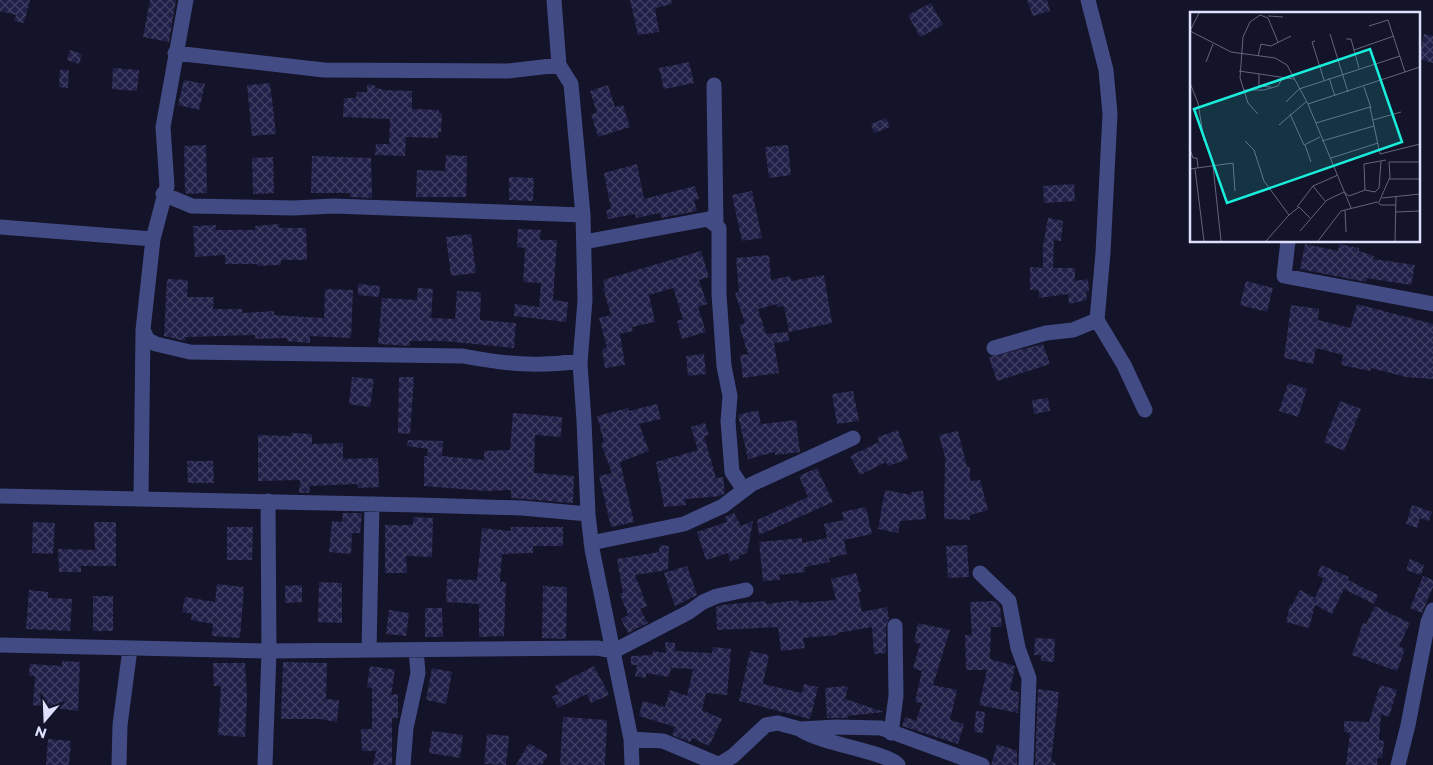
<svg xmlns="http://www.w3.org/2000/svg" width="1433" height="765" font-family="Montserrat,sans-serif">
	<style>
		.building { fill: url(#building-cross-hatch) }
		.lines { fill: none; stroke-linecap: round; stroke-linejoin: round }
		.minor { stroke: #424b84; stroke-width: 15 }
		.inset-road { fill: none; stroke: #64657d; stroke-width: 1 }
		.view { fill: #19eddb; fill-opacity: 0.15; stroke: #19eddb; stroke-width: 2.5 }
		.inset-edge { fill: none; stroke: #dddffc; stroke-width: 2.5 }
	</style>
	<defs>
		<pattern id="building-cross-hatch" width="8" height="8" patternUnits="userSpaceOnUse" patternTransform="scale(1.25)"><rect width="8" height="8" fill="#212048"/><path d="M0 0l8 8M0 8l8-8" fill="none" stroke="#414063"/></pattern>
	</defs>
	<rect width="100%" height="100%" fill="#131329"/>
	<!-- building -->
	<path class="building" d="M0 0H30L24 23 14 21 16 15 0 11Z
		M150 0H176L169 42 143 37Z
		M630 0H671L672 4 655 8 659 32 638 35Z
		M1027 0H1047L1050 11 1033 16Z
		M931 3 943 25 920 37 908 15Z
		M1424 34 1433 36V63L1419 59Z
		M70 50 82 54 79 64 67 60Z
		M689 62 694 83 664 89 659 68Z
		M113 68 139 70 137 91 112 89Z
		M60 70H69L68 88 59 87Z
		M184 80 205 84 199 110 178 105Z
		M270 83 276 134 252 136 247 85Z
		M367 84 374 85 376 88 384 90 412 91V109L439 110V113H442L441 132H438V138L406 137 405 156 375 155 376 144H389L390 119 343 117 344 98H356L357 92H367Z
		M608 85 615 107 623 105 630 127 598 137 591 114 597 113 590 91Z
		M886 118 890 127 874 133 871 124Z
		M206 145 207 193 188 194 185 193 184 146Z
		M788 145 791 175 769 178 765 147Z
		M446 155 467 156 466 197H416L417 170 445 171Z
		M312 156 371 158 372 198 350 197V193H311Z
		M273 157 274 193 253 194 252 158Z
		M637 164 644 199 695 186 699 199 694 200 697 211 661 218 660 213 636 218 635 214 608 219 606 210 611 209 604 173Z
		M509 177 534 178 533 201 509 200Z
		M1074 184 1075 201 1044 203 1043 186Z
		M752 191 762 238 742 241 732 195Z
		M1048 218 1063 221 1061 241 1054 240 1053 268H1075V281L1088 279 1089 291 1086 292 1087 300 1069 304 1068 294 1039 298V290H1030V267L1043 268V246Z
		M279 224V228H306L307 260H281V265L257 266V264H225V255L195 257 193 226 216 225V230H255V226Z
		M518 229 541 230 540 240H557L553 300 568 302 566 322 514 316 515 304 539 307 541 283 523 282 525 248 517 247Z
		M471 234 476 273 451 276 446 237Z
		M1305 244 1338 251 1339 244 1359 248V251L1374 256 1373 259 1415 265 1411 285 1367 278 1366 282 1300 269Z
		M701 251 709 277 699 280 707 304 698 307 706 332 682 339 677 321 683 319 673 288 649 295 655 322 632 327 633 331 620 334 625 365 605 368 602 349 607 348 599 318 611 315 603 288 605 287 603 280Z
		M769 255 771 280 790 276 791 281 824 275 832 323 789 332 784 306 777 307V304L758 309 766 334 788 332 789 341 774 343 779 373 743 378 740 355 748 354 739 325 745 323 735 293 739 292 736 258Z
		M167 279 188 280 187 297H214L213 309H242V313L274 311V315L324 318 325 289 353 290 351 338 310 336V343L287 341V338L255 339V335L185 337V341L164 336Z
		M1246 281 1273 288 1267 312 1240 305Z
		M358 284 380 286 379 297 358 295Z
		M418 288 433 289 431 318 455 319 457 291 481 292 480 320 516 323 514 348 444 341H410V346L378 344 382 298 417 300Z
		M1357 304 1433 324V379L1406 377 1371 368 1370 371 1341 365 1343 355 1316 348 1313 364 1284 358 1291 305 1319 309 1318 320 1350 328Z
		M1043 344 1050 364 997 381 989 357Z
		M704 354 706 374 688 376 686 356Z
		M352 377 374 379 370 407 349 404Z
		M399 377H414L410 434 398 433Z
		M1288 383 1307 389 1298 417 1279 411Z
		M853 391 859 421 837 424 832 394Z
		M1048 398 1050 411 1034 414 1032 400Z
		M1340 401 1361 409 1344 451 1324 442Z
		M657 404 661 419 639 424 649 451 620 462 634 522 611 527 599 476 612 473 601 444 604 442 597 416 628 408 629 411Z
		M758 410 761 424 796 420 800 452 775 455V452L748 459 738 415Z
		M513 413 562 417 561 437 535 435 534 473 574 476 573 503 511 498V490L486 491 424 486V456H427L428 449 407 446 408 440 443 441 442 456 484 460V451L510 450Z
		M705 423 709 435 704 436 716 478 723 477 725 493 721 496 685 499 686 505 664 507 656 462 698 450 691 427Z
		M898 430 908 459 888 466 886 462 860 475 850 456 879 442 878 437Z
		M958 431 967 467H970V481L980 480 988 510 970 515V520L944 519 945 457 939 435Z
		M292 433 312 434V444L343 443V459L378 458 379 487 358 488 357 484 310 486 309 493H299L300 480 258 481V435L292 436Z
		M187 461H213L214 483H188Z
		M817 468 833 502 759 535 757 520 808 497 799 476Z
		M885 490 912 495 911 492 923 491 926 519 900 521 898 533 878 529Z
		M1412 505 1432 512 1429 521 1420 518 1417 528 1406 524Z
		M866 507 872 534 844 540 847 554 829 558 830 562 805 567V572L779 575 780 580 763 581 759 542 802 538V543L827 538 824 524 844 520 842 512Z
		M343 513H362L360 533H352L351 554 329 552 332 521 342 522Z
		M734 513 741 526 753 521 747 553 739 556V559L730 561 728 553 706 560 697 532 727 522 725 517Z
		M413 517 433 518 432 557 406 556 407 573H385V525H413Z
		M33 522 55 523 53 554 32 553Z
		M94 522H116V566H81V572H59L58 549 95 550Z
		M227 527H253L252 560H227Z
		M510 527H563V546H533V553L502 554 500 582H506L504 636 479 637V604L446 602 447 579 477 580 482 528 511 531Z
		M660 545 669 546 668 570 635 575 647 606 640 609 648 623 628 633 621 619 628 615 620 594 623 593 617 559 659 552Z
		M967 545 969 577 948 578 946 546Z
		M1410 559 1424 565 1421 575 1406 570Z
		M1321 565 1349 577 1348 580 1378 595 1374 604 1344 589 1332 614 1315 605 1309 628 1286 622 1290 605H1292L1300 590 1315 598 1324 578 1317 576Z
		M687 566 697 595 675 606 664 573Z
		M856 573 861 592H858L862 612 887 607 889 619 886 626V653L874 654 872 627 837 633V635L803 638 805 648 781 651 778 627 717 630 716 607 720 605 766 601V604L798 600 799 603 836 600 831 579Z
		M1423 576 1433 580V587L1422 613 1410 608Z
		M319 582 342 583V623L318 622Z
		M217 584 244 587 240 638 212 636 213 624 191 620 192 614 182 612 185 597 215 602Z
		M302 585V602L285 603V586Z
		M543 586 567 587 566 639 542 638Z
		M29 590 48 592V598L72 599 70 631 26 629Z
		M93 596H113V631H93Z
		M995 601 1000 606 1002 627H991L990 659 1015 666 1010 690 1019 692 1018 713 979 705 987 670H966L965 635H972L970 602Z
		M1375 606 1410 623 1399 646 1405 649 1397 671 1352 655 1363 623 1366 624Z
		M425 608H442L443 637H425Z
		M389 610 409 613 406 636 386 634Z
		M918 623 950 630 933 685 957 690 950 720 964 724 958 744 902 726 905 717 916 721 922 703 915 702 922 671 913 668 920 644 914 642Z
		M1035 638 1055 639 1054 662 1041 661V655H1034Z
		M665 642 675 643V651L712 653 713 647 731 649 727 695 706 693 702 710 722 719 709 746 692 738 690 742 672 735 675 727 639 716 643 701 665 707 670 690 687 696 693 669 671 668 669 677 646 673V678L635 676 637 665H631V656L652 655 653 651 666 653Z
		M750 651 769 655 763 684 802 693 804 684 818 687 810 719 739 701Z
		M62 661 80 662 78 711 33 705 35 676H29L30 664 62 666Z
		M283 662 327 663 326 699 339 700 337 722 320 719H281Z
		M213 663H245L247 697 245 737 218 735 221 686H214Z
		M370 666 395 670 391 695 398 694V718H392V765H373L376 751H362L361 729H372V688L367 687Z
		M594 666 609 695 591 703 587 694 558 708 552 697 559 693 555 686Z
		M432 668 452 672 446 704 426 700Z
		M1380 685 1397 690 1389 717 1381 714 1379 740 1384 741 1382 758 1378 757 1377 765H1346L1350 733 1344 732V721L1369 722Z
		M845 686 848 688 845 699 884 712 847 716 848 718H827L825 688Z
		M1038 689 1059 692 1051 762 1056 763 1055 765H1035Z
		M976 711 985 712 983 733 974 732Z
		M563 717 607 720 605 765H560Z
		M432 731 463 735 460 758 429 753Z
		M487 734 509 736 506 765 484 764Z
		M48 739 71 741 69 765H46Z
		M529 743 548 755 542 765H516Z
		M997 744 1017 751V765H991Z"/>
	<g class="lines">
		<!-- minor -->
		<path class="minor" d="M186 0 163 127 167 186 153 239 143 330 148 340 156 344 190 352 463 356C505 364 537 367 580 361
			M554 0 559 65 571 84 583 215 585 300 580 363 584 421 588 514 592 549 631 739 632 765
			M1088 0 1106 70 1110 114 1103 253 1097 320 1124 365 1145 410
			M175 53 324 70 508 71 559 65
			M714 85 716 225
			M163 194 192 206 294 208 333 206 583 215
			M0 227 153 239
			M1288 241 1284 276 1433 304
			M584 242 708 219 719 228V294L724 366 730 396 728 421 732 472 744 490
			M994 348 1046 333 1073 330 1097 320
			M0 496 418 505 522 508 588 514
			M141 498 143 330
			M591 543 684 524 723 506 752 484 853 438
			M980 573 1009 601 1018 648 1029 678 1026 765
			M0 645 269 651 597 648 614 651 689 612 703 602 717 596 746 590
			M369 650 372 504
			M801 730C822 744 890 753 898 765
			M891 733 896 696 895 626
			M631 739 663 741 720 765
			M720 764 733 756 766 725 778 723 800 729 836 727 881 728 982 765
			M119 765 120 725 130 649
			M265 765 269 651 268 501
			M403 765 406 728 418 673 416 650
			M1398 765 1408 725 1428 622 1433 610"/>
	</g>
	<!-- overview -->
	<g transform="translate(1190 12)">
		<rect width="230" height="230" fill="#131329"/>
		<path class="inset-road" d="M78 4 93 5M179 14 198 8 215 60M0 19 41 40 85 46 97 53 118 92 161 196M0 19 9 1M140 22 158 80M156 27H161L169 56M125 29 122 30 134 68M164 38 204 24M68 44 71 32 81 34 101 24M16 50 23 32M49 59 104 67M69 62V74L81 75M139 66 145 84M0 71 8 91 14 129M174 75 181 96M53 78H74L88 74 92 67M96 90 109 77 210 44M118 92 230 55M68 102 58 91 50 66 53 25 60 10 70 3 78 6 88 30M100 102 114 133 130 125M183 108 211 100M126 111 180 95 190 142 230 132M89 113 117 89M55 129 64 138 74 169 99 203 76 229M132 129 184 114M115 133 121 150M0 137 3 146H7L8 156M141 146 188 131M23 154 31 229M0 157 43 151 45 179M5 157 14 229M199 167H230M123 174 135 189M175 178 174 152 196 148M159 184 175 178 185 180 189 176 191 149M192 186 230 182M189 190 200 165 199 150H230M107 195 123 174 148 163M155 198 156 220M206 200 230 199M99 203 109 195 120 206M110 219 137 188 154 180 159 184M128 229 151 199 187 190 191 193H206M205 229 206 184"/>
		<path class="view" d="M180 37 212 130 37 191 4 97Z"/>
		<rect width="230" height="230" class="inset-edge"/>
	</g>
	<!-- north arrow -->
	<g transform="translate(45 720) rotate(199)" stroke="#131329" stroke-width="4" paint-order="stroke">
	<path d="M0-4L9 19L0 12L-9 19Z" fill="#dddffc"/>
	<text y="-8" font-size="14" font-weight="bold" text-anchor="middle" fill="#dddffc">N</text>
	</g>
</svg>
